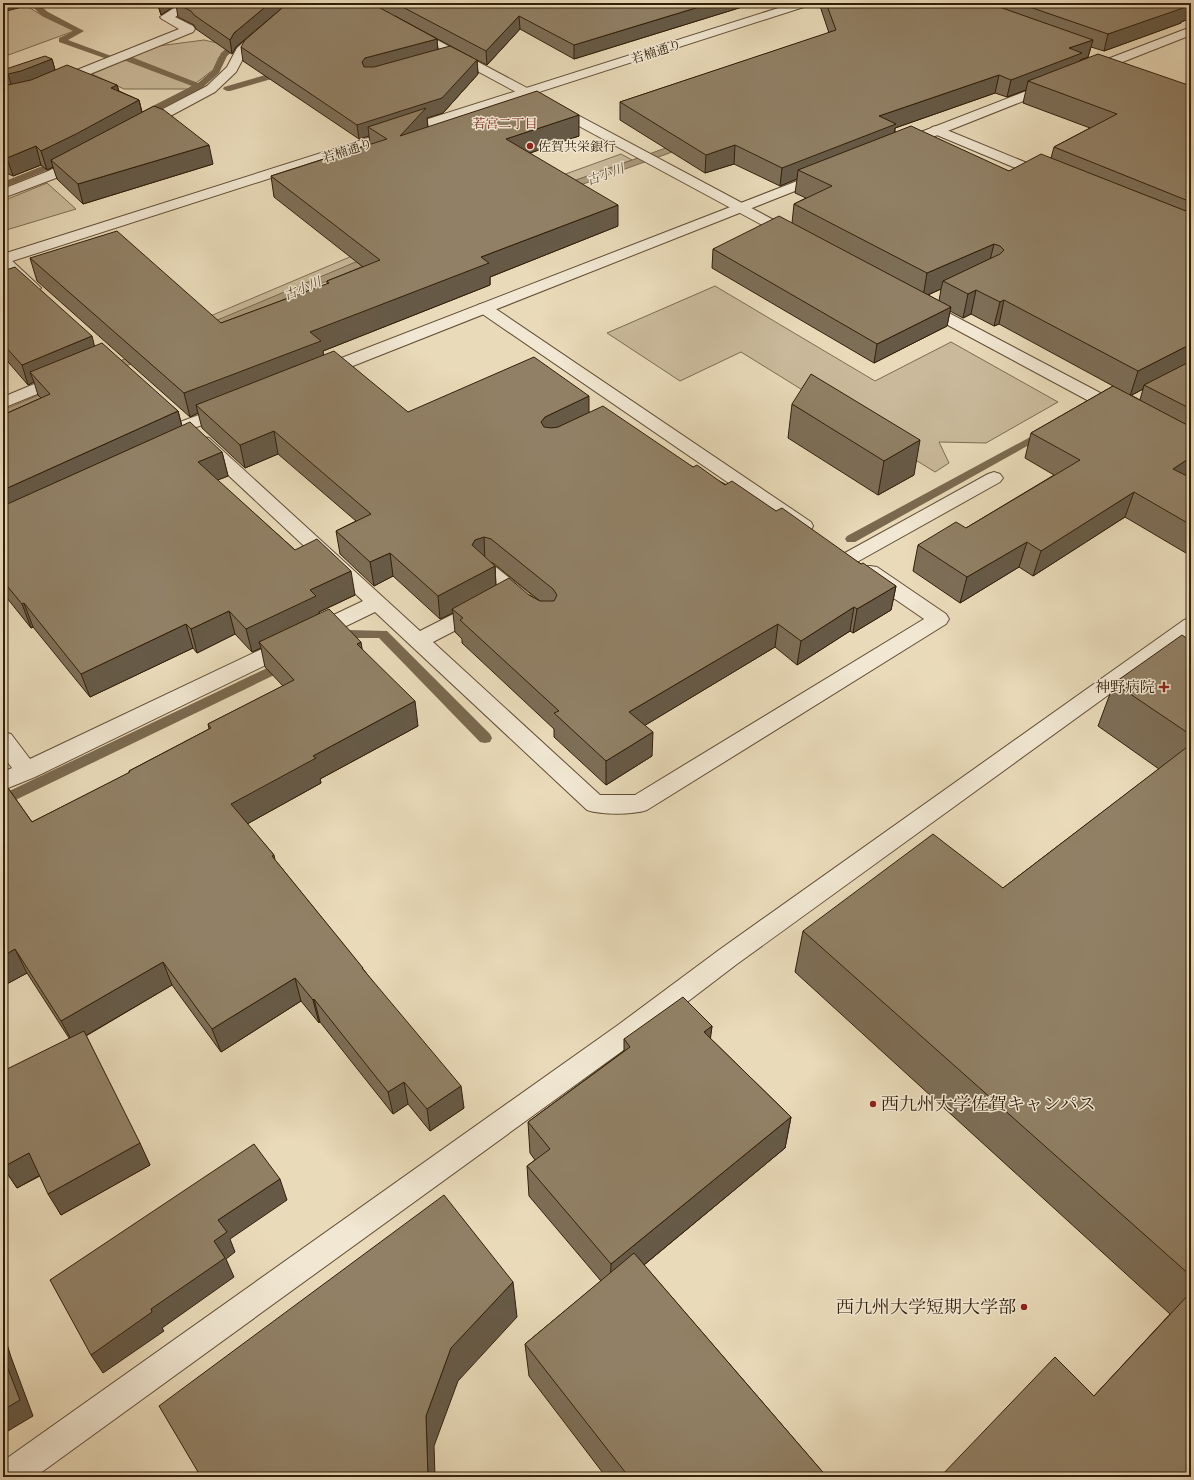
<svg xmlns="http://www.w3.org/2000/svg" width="1194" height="1480" font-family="'Sorts Mill Goudy','Noto Serif JP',serif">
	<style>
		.green { fill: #caba9b; stroke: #7e6c52 }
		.water { fill: #ab9a7d; stroke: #7b694f }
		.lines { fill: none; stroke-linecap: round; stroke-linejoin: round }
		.stream { fill: #7b694f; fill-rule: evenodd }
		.minor-casing { stroke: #604e35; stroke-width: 2 }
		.tertiary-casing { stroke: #604e35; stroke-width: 2 }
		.minor { fill: #f1e7d2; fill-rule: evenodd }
		.tertiary { fill: #f1e7d2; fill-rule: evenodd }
		.wall { fill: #7d6e57; stroke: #321f09; fill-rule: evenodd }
		.shaded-wall { fill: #665a47; stroke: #321f09 }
		.building { fill: #918065; stroke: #321f09 }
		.poi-dot { fill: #8f2418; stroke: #f1e7d2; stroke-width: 1.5 }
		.labels { text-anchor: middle; stroke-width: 3; stroke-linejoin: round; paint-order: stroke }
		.far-street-label { font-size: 13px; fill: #321f09; stroke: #f1e7d2 }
		.far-neighbourhood-label { font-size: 13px; fill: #7a1f14; stroke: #f1e7d2 }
		.far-poi-label { font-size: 13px; fill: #321f09; stroke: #f1e7d2; text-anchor: start }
		.far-water-label { font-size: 13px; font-style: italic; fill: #5c4a32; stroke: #f1e7d2 }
		.poi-label { font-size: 15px; fill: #321f09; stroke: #f1e7d2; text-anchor: end }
		.near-poi-label { font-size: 18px; fill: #321f09; stroke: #f1e7d2; text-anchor: start }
	</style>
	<rect width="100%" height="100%" fill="#e9dab9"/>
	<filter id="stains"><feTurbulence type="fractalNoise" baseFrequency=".005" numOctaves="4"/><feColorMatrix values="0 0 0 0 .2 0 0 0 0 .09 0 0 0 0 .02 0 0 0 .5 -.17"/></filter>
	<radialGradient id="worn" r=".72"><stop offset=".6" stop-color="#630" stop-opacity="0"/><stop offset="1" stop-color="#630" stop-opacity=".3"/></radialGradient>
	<!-- green -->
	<path class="green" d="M3 3 25 5 43 16 74 31 3 57Z
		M204 40 231 46 219 57 213 70 188 89H124L92 74 158 46Z
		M621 154 632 160 401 243 129 358 123 353 430 223Z
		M47 183 76 209 3 231V201Z
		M715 286 875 381 951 342 1058 402 986 443 939 442 949 463 935 472 741 352 680 381 607 333Z"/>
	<!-- water -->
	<path class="water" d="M1087 3 408 247 3 418V410L401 243 986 33Z"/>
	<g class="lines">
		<!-- stream -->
		<path class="stream" d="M29 3H37L48 12 84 31 68 40 114 57 110 59H107L59 42V38L74 31 42 16Z
			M240 37H246L247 39 227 56 219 73 202 88 143 118H137L136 116 137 114 192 86 126 61 117 62V58L129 56 198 83 213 70 221 53Z
			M283 70H286L290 72 289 74 230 91H227L223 89 224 87Z
			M62 158 65 159 66 161 65 163 3 188V182Z
			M1045 429 1051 432 1049 434 855 542H847L845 539 847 536Z
			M349 630 387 631 490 734 492 738 490 742 485 743 480 742 379 638H351L337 644 332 643 330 640 332 637Z
			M286 659 291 661 293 664 291 667 3 806V794Z"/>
		<defs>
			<path id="minor" d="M182 3H196L175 17 193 26 195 29 193 32 36 96 13 101 3 99V91L13 93 27 90 179 29 162 19 160 17Z
				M290 3H303L246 53 236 72 215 92 146 129H136L134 126 136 123 207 86 227 67 237 48Z
				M353 3H368L800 234 802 237 800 240 795 241 790 240 355 5Z
				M937 126 1054 174 1056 177 1054 180 1049 181 1044 180 932 133 930 130 932 127Z
				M81 156 86 157 88 160 86 163 56 178 3 198V189L46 172Z
				M3 255 8 257 38 285 41 288 38 291C24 295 13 277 3 268Z
				M922 300 928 302 1127 407 1130 411 1127 415 1121 416 1115 415 916 308 914 305 916 302Z
				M484 303 490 305 811 522 813 526 811 530 804 532 797 530 478 311 476 308 478 305Z
				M63 372 69 373 71 377 69 381 3 408V397Z
				M203 437 209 438 420 631 473 604 480 602 487 604 490 609 487 614 433 642 600 795H635L924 619 863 577 860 572 863 567 870 566 877 567 946 614 949 619 946 624 647 810C632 815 602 815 587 810L375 612 35 777 3 790V772L12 768 3 756V732L11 734 30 759 363 601 197 446 194 442 197 438Z
				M994 472 1000 474 1003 478 1000 482 857 562 850 564 843 562 840 558 843 554 988 474Z
				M485 562 492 564 532 596 535 601 532 606 525 608 518 606 478 572 475 568 478 564Z
				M1191 618V635L737 964 636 1041 35 1477H3V1461L618 1025 719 950 1184 620Z"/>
			<path id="tertiary" d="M794 3H812L810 5 3 264V254Z
				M1191 27V35L1092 74H1084L1082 71 1084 68Z
				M1052 81 1056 82 1058 85 1056 88 905 148H895L893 145 895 142Z
				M823 171 828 172 830 175 828 178 325 377 319 378 313 377 311 373 313 369Z
				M228 404 234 405 237 409 234 413 186 431 180 430 177 426 180 422Z"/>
		</defs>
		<!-- minor casing -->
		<use href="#minor" class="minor-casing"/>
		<!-- tertiary casing -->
		<use href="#tertiary" class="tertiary-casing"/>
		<!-- minor -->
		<use href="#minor" class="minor"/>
		<!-- tertiary -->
		<use href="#tertiary" class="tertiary"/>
	</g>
	<!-- wall -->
	<path class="wall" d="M157 3H288L236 47 232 54 196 29 194 25 178 17 176 5 161 15Z
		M288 3H755L574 59 520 29 487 65 477 60 478 74 443 113 427 118 428 127 579 136 530 153 618 226 490 277V285L323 351V356L408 412H589L776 511 896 586 891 610 853 633 850 631 797 665 775 647 645 725 652 756 606 785 554 737V729L462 643V639L455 632 453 613 440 619 393 576 374 586 340 554 336 531 356 521 278 454 245 468 202 428 198 413 190 417 37 281 30 258 221 323 327 284V281L363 267 274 197 271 176 370 144 369 136 359 139 243 61 241 47ZM395 16 473 58 438 49 437 39ZM490 562 493 563 540 601 529 595 496 585 495 566Z
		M819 3H1191V18L1181 22V23L1104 51 1091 47 1088 57 1080 60V61L1191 86V476L1189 478H1191V556L1125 517 1033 576 1019 567 960 603 913 571 918 545 966 528 1054 475 1025 458 1031 433 1113 386 999 324 994 326 971 314 963 318 950 311 947 326 874 363 712 268 713 249 792 223 794 204 806 198 795 193 797 179 780 186 734 164 705 173 620 120V102L829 33ZM1026 90 1023 103 1090 128 1054 147 1051 158 1009 171 895 132V128L995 93 1007 97ZM941 289 939 301 928 295ZM1143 389 1140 400 1131 395 1136 393Z
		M52 59 55 70 117 85 119 91 139 100 142 112 213 164 83 204 57 179 53 167 47 170 41 165 13 176 4 172H3V70Z
		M3 271 94 346 178 411 182 426 222 452 228 476 217 480 295 550 355 595 319 612V614L363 650 418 726 320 779 321 783 247 824 274 855 275 860 364 970 464 1108 430 1131 408 1104 393 1114 320 1022 319 1023 301 1001 221 1052 172 985 86 1036 150 1165 61 1215 40 1176 17 1188 3 1167 69 1038 27 973 3 986V781L32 822 129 773V771L209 729 208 724 283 686 265 667 261 648 252 652 235 634 197 653 193 648 90 697 33 627 31 628 3 593V415L41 398 38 395 34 382 28 385 3 356Z
		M792 404 914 475 878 495 788 438Z
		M1191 641V1477L1094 1396 1170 1314 795 972 803 931 1003 888 1159 769 1098 726 1114 683Z
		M712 1026 710 1038 791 1117 785 1148 644 1265 827 1477H606L529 1376 525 1344 601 1281 529 1196 527 1166 535 1160 530 1153 528 1122 624 1051V1039Z"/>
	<!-- shaded-wall -->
	<path class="shaded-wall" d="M3 3H37L3 12Z
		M158 3H179H175L176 5 161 15Z
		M270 3H288L236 47 232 54 230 40 234 33Z
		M712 3H755L574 59V45Z
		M1191 4V18L1181 22V23L1104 51 1108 34Z
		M519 16 520 29 487 65 486 51Z
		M437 39 438 53 367 73 362 62 365 58Z
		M1093 40 1088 57 1080 60 1077 70 1028 81 1026 90 1007 97 1011 80 1069 48Z
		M52 59 57 77 13 91 8 74Z
		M477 60 478 74 443 113 427 118 428 129 400 136 368 127 369 136 359 139 357 125Z
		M999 75 995 93 895 128 893 142 798 170 797 179 780 186 782 168 879 116Z
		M117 85 122 103 111 88Z
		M139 100 143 118 51 160 53 167 47 170 41 151Z
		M579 115V136L507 161 506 139Z
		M209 145 213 164 83 204 78 184Z
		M735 145 734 164 705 173 706 155Z
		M36 146 41 165 13 176 7 158Z
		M618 205V226L490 277V285L323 351 325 364 196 405 198 413 190 417 184 393 310 332 481 257Z
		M994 244 988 268 943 281 941 289 923 297 927 273Z
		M976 290 971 314 963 318 968 294Z
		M1004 300 999 324 994 326 1000 302Z
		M951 307 947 326 874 363 877 344Z
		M92 336 97 356 30 372 34 382 28 385 22 365Z
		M1191 344V366L1144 385 1143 389 1130 396 1138 371Z
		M589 396V419L545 440 541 422 545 417Z
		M178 411 184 435 3 517V490Z
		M274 431 278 454 245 468 240 445Z
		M920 440 914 475 878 495 884 461Z
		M222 452 228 476 203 486 198 462Z
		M1191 457V476L1164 494 1173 469Z
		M1134 492 1125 517 1033 576 1041 551Z
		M484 537 485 561 472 545 475 540Z
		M1027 542 1019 567 960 603 967 577Z
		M390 553 393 576 374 586 370 562Z
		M495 566 496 590 452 609 453 613 440 619 438 596Z
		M351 571 355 595 319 612 320 620 259 642 261 648 252 652 246 629 310 590Z
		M896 586 891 610 853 633 857 609Z
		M24 603 33 627 31 628 22 604Z
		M854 607 850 631 797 665 801 641Z
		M229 611 235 634 197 653 191 629Z
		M186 624 193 648 90 697 81 674Z
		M778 624 775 647 629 735V712Z
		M361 642 365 666 357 644Z
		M415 701 418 726 320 779 321 783 238 829 231 804 313 756Z
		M653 732 652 756 606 785V761Z
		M15 949 27 973 3 986V956Z
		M163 962 172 985 73 1043 61 1021Z
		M295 978 301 1001 221 1052 212 1029Z
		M314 999 320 1022 319 1023 313 1000Z
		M712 1026 708 1058 704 1032Z
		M404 1082 408 1104 393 1114 388 1092Z
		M461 1086 464 1108 430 1131 427 1109Z
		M791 1117 785 1148 610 1293 611 1264Z
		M140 1143 150 1165 61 1215 48 1194Z
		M29 1153 42 1174 17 1188 3 1167Z
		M280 1179 287 1200 230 1239 235 1252 226 1259 234 1277 162 1328 164 1331 103 1373 91 1355 151 1309 214 1241 218 1220Z
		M513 1282 517 1317 458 1381 434 1446 435 1477H428L426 1416 451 1348Z
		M3 1331 11 1357 33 1416 3 1434Z"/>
	<!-- building -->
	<path class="building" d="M175 3H270L234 33 230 40 194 15 191 11Z
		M288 3H371L437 39 365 58 362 62 364 67H374L450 46 477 60 442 98 357 125 241 47 245 40Z
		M395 3H712L574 45 519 16 486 51Z
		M826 3H988L1093 40 1069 48 1082 53 1011 80 999 75 879 116 896 124 782 168 735 145 706 155 620 102 836 30Z
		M1018 3H1191V4L1184 6 1186 7 1108 34Z
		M1098 54 1191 86V202L1054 147 1117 114 1028 81Z
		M45 56 52 59 21 71 8 74 3 73V70Z
		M67 65 117 85 111 88 139 100 76 134 41 151 36 146 7 158 3 155V83L8 85 31 80Z
		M537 91 579 115 506 139 618 205 481 257 489 263 310 332 321 341 184 393 30 258 117 231 221 323 329 283 327 281 380 260 271 176 387 139 368 127 426 108 400 136Z
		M154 106 164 110 209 145 78 184 51 160Z
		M911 126 1009 171 1041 154 1191 213V344L1138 371 1004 300 1000 302 976 290 968 294 943 281 1000 254 1004 250 1000 246 994 244 927 273 794 204 832 186 798 170Z
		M779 216 951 307 877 344 713 249Z
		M15 267 92 336 22 365 3 344V271Z
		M102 343 178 411 3 490V415L50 394 30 372Z
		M334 351 408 412 534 357 589 396 545 417 541 422 544 427 551 428 558 427 603 406 693 467 697 465 725 485 732 481 776 511 782 508 861 564 863 563 896 586 857 609 854 607 801 641 778 624 629 712 653 732 606 761 554 713 559 711 460 620 463 618 452 609 509 578 529 595 540 601H554L557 595 553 589 491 539 484 537 475 540 472 545 495 566 438 596 390 553 370 562 336 531 371 514 274 431 240 445 196 405Z
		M1191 361V409L1144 385Z
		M811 374 920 440 884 461 792 404Z
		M1113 386 1191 427V457L1173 469 1191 478V525L1134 492 1041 551 1027 542 967 577 918 545 956 522 966 528 1080 460 1031 433Z
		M190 422 222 452 198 462 295 550 317 539 351 571 310 590 316 596 246 629 229 611 191 629 186 624 81 674 24 603 22 604 3 581V506Z
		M329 609 361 642 357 644 415 701 313 756 316 758 231 804 274 855 272 856 363 968H362L461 1086 427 1109 404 1082 388 1092 314 999 313 1000 295 978 212 1029 163 962 61 1021 15 949 3 956V781L32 822 130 772 129 771 211 728 208 724 294 680 259 642Z
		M1182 635 1191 641V735L1114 683Z
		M1191 744V1276L803 931 933 834 1003 888Z
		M683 997 712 1026 704 1032 791 1117 611 1264 527 1166 550 1149 528 1122 630 1047 624 1039Z
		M84 1031 140 1143 48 1194 29 1153 3 1167V1071Z
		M254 1144 280 1179 218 1220 227 1232 214 1241 225 1258 151 1309 152 1312 91 1355 50 1280Z
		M444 1195 513 1282 451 1348 426 1416 428 1477H201L159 1406Z
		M634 1253 827 1477H629L525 1344Z
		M1191 1292V1477H940L1055 1357 1094 1396Z
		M3 1356 20 1400 3 1410Z"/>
	<!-- markers -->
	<g class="poi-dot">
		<circle cx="530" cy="146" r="4"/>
		<path d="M1162 681h4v4h4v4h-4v4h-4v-4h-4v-4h4z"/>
		<circle cx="873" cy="1104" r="4"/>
		<circle cx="1024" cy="1307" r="4"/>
	</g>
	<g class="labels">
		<!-- far-street labels -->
		<g class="far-street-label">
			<text transform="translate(656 51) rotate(-18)" y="5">若楠通り</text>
			<text transform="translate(347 150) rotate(-18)" y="5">若楠通り</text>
		</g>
		<!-- far-neighbourhood labels -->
		<g class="far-neighbourhood-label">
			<text x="505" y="128">若宮二丁目</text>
		</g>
		<!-- far-poi labels -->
		<g class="far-poi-label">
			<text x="538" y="151">佐賀共栄銀行</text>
		</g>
		<!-- far-water labels -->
		<g class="far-water-label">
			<text transform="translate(605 174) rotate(-20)" y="5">古小川</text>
			<text transform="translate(302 288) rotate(-23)" y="5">古小川</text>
		</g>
		<!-- poi labels -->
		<g class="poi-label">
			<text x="1155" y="692">神野病院</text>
		</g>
		<!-- near-poi labels -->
		<g class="near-poi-label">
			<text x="881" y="1110">西九州大学佐賀キャンパス</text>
			<text x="1016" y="1313" text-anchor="end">西九州大学短期大学部</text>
		</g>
	</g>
	<!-- margin -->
	<rect width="1194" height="1480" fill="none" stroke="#e9dab9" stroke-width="16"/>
	<rect x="4" y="4" width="1186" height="1472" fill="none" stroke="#321f09" stroke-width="2"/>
	<rect x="8" y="8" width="1178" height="1464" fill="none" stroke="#321f09"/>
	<rect width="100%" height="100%" filter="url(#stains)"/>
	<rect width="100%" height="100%" fill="url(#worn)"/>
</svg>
